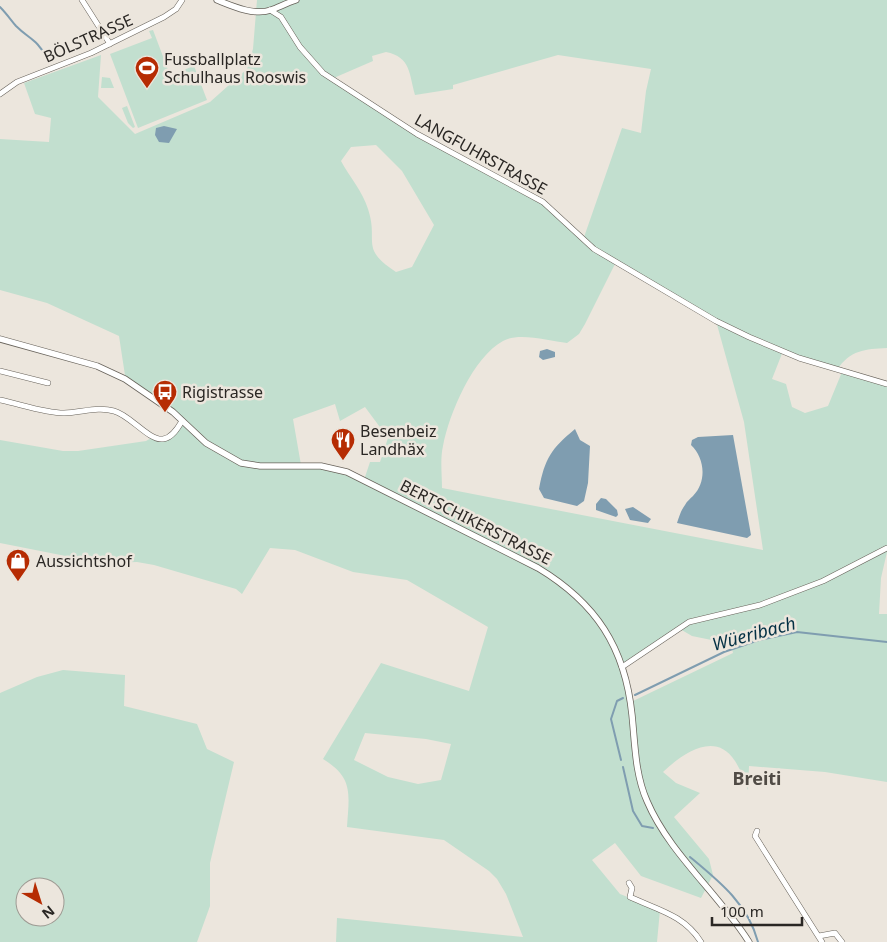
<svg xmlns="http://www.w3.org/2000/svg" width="887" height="942" font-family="'Noto Sans',sans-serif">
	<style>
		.green { fill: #c2dfcf; fill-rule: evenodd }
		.water { fill: #7f9db0 }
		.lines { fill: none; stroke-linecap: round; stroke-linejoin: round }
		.stream { stroke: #7f9db0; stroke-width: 2 }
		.minor-casing { stroke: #68635b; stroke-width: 6 }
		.tertiary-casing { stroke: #68635b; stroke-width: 7 }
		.minor { stroke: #fff; stroke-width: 5 }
		.tertiary { stroke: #fff; stroke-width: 5.5 }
		.labels { text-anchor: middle; stroke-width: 5; stroke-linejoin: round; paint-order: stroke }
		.street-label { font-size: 16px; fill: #2a2724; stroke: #ece6dd }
		.poi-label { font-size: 16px; fill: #2a2724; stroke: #ece6dd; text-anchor: start }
		.water-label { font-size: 18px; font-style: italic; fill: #033044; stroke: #ece6dd }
		.neighbourhood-label { font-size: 18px; font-weight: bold; fill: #504b45; stroke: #ece6dd }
	</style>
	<rect width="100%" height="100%" fill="#ece6dd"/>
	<!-- green -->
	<path class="green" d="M257 0H887V348C865 349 850 350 837 370L783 351 772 379 786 384 792 407 805 413 828 406 842 372 887 384V552L881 578 879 614H887V782L825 772 749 766 748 790C744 781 741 770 735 761 715 730 682 754 663 772L676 783 700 793 674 817 709 859 713 875 701 898 641 876 615 843 592 860 620 894 660 910 657 942H336L337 918 523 937 506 894 497 879 489 871 444 840 347 827C349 794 354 778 323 759L381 663 469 691 488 627 407 580 353 572 295 550 270 548 242 594 236 589 154 565 137 562 101 563 0 543V440L63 451H78L146 441 153 437H169L182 421 126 382 119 336 47 303 0 290V139L49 142 51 118 35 114 24 83 101 55 98 97 135 134 210 102 247 69 253 49ZM386 52C411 57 409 74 415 95L453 89V85L558 55 651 69 646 91 641 133 622 128 583 240 543 202 417 134 334 80 336 77 373 61 372 56ZM376 145 402 171 434 225 412 267 396 272C359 248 379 242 368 209 363 192 349 176 341 161L351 147ZM616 262 716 321 744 422 763 550 442 488C442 475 440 459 443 446 449 414 473 357 503 341 519 332 549 341 567 343L579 334 585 324ZM335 404 340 421 365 407 388 438 380 462H370L364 480 321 466 301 465 293 419ZM680 629 692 636 731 644 733 653 631 702 623 667ZM365 733 426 739 451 744 441 780 418 784 388 777 354 760Z
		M153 30 170 75 194 66 207 100 138 128 110 54 152 38 149 31Z
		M102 77 110 78 114 88H101Z
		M127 106 135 127 133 128 128 123 122 108Z
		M63 670 125 675 124 706 197 724 207 749 234 762 210 863V906L197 942H0V693L37 677ZM25 887H55V917H25Z"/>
	<!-- water -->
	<path class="water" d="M164 126 177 129 169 143 159 142 155 135 156 128Z
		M547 349 555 352V357L543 360 539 357 540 351Z
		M575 429 580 440 590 446 588 483 584 501 577 506 544 498 539 489C545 458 551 449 575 429Z
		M733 435 751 535 747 538 677 523C679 517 681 510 685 505 687 501 690 499 693 496 707 482 705 458 691 445L692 440 698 437Z
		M601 498 606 499 617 510 618 515 616 517 596 510V504Z
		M633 507 651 519 648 523 630 520 625 509Z"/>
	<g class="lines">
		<!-- stream -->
		<path class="stream" d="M0 7C6 13 11 20 16 26 30 40 36 38 47 58
			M635 695 724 652 759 640 797 632 887 642
			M621 760 611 719 617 701 623 698
			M623 767 633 811 642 826 653 828
			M690 857C719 881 748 904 758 942"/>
		<defs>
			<path id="minor" d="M82 0 110 44
				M270 10 281 17 300 47 323 73 417 134 543 202 594 249 716 321 749 337 799 358 887 384
				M0 94 17 82 91 53 164 17 176 9 182 0
				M0 371 48 383
				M0 400C20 404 44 413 64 413 81 413 97 406 114 411 130 415 149 441 163 439 172 438 178 428 182 421
				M622 667 689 622 760 605 823 581 887 548
				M757 831 755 836 822 942
				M629 883 632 888 630 897C658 910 684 915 701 942
				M819 936 835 933 842 942"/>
			<path id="tertiary" d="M217 0C232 6 254 16 271 10 279 7 287 3 296 0
				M0 339 97 366 125 379 173 412 206 443 241 463 260 466H321L347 472 538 568C596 603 625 647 632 715 635 744 635 774 647 801 669 853 718 893 749 942"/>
		</defs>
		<!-- minor casing -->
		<use href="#minor" class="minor-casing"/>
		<!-- tertiary casing -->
		<use href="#tertiary" class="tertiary-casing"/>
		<!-- minor -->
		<use href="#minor" class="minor"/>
		<!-- tertiary -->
		<use href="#tertiary" class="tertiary"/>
	</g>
	<!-- icons -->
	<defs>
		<symbol id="stadium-pin" viewBox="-11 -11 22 30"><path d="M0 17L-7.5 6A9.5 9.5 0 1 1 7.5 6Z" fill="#b62c03" stroke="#ece6dd"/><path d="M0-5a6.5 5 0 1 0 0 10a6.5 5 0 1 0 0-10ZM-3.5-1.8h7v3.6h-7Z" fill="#fff"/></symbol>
		<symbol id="bus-pin" viewBox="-11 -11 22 30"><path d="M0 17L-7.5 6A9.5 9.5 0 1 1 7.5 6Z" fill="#b62c03" stroke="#ece6dd"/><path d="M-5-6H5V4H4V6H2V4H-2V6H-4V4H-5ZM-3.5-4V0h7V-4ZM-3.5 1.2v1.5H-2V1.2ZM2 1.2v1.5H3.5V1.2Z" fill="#fff"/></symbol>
		<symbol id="restaurant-pin" viewBox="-11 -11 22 30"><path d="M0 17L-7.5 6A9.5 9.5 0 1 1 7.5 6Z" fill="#b62c03" stroke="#ece6dd"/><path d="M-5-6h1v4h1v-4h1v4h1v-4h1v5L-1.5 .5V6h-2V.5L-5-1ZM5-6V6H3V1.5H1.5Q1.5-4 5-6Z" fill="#fff"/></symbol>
		<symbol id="shop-pin" viewBox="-11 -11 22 30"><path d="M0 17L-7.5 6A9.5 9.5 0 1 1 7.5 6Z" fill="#b62c03" stroke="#ece6dd"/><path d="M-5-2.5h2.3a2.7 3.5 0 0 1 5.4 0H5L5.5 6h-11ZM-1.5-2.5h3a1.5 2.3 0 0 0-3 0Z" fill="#fff"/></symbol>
	</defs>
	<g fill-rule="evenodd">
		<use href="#stadium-pin" x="133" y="54" width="28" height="38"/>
		<use href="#bus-pin" x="151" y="378" width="28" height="38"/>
		<use href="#restaurant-pin" x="329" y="426" width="28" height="38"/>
		<use href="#shop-pin" x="4" y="547" width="28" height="38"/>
	</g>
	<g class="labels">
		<!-- street labels -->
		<g class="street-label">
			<text transform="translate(88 38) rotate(-24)" y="6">BÖLSTRASSE</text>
			<text transform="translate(481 154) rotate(29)" y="6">LANGFUHRSTRASSE</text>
			<text transform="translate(476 522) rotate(27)" y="6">BERTSCHIKERSTRASSE</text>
		</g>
		<!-- poi labels -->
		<g class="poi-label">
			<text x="164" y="65">Fussballplatz<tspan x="164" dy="18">Schulhaus Rooswis</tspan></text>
			<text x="182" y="398">Rigistrasse</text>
			<text x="360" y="437">Besenbeiz<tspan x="360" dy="18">Landhäx</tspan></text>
			<text x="36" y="567">Aussichtshof</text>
		</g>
		<!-- water labels -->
		<g class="water-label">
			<text transform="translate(754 634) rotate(-15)" y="6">Wüeribach</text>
		</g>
		<!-- neighbourhood labels -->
		<g class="neighbourhood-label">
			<text x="757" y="785">Breiti</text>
		</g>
	</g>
	<!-- north arrow -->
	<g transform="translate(40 902) rotate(141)"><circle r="24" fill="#ece6dd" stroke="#9e9a93"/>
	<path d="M0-4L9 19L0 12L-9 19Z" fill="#b62c03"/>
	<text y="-8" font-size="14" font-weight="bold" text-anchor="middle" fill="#2a2724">N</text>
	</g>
	<!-- scale -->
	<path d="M712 917v8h90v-8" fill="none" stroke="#2a2724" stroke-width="2.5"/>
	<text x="720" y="917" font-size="15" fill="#2a2724" stroke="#ece6dd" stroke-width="4" paint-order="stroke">100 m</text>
</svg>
